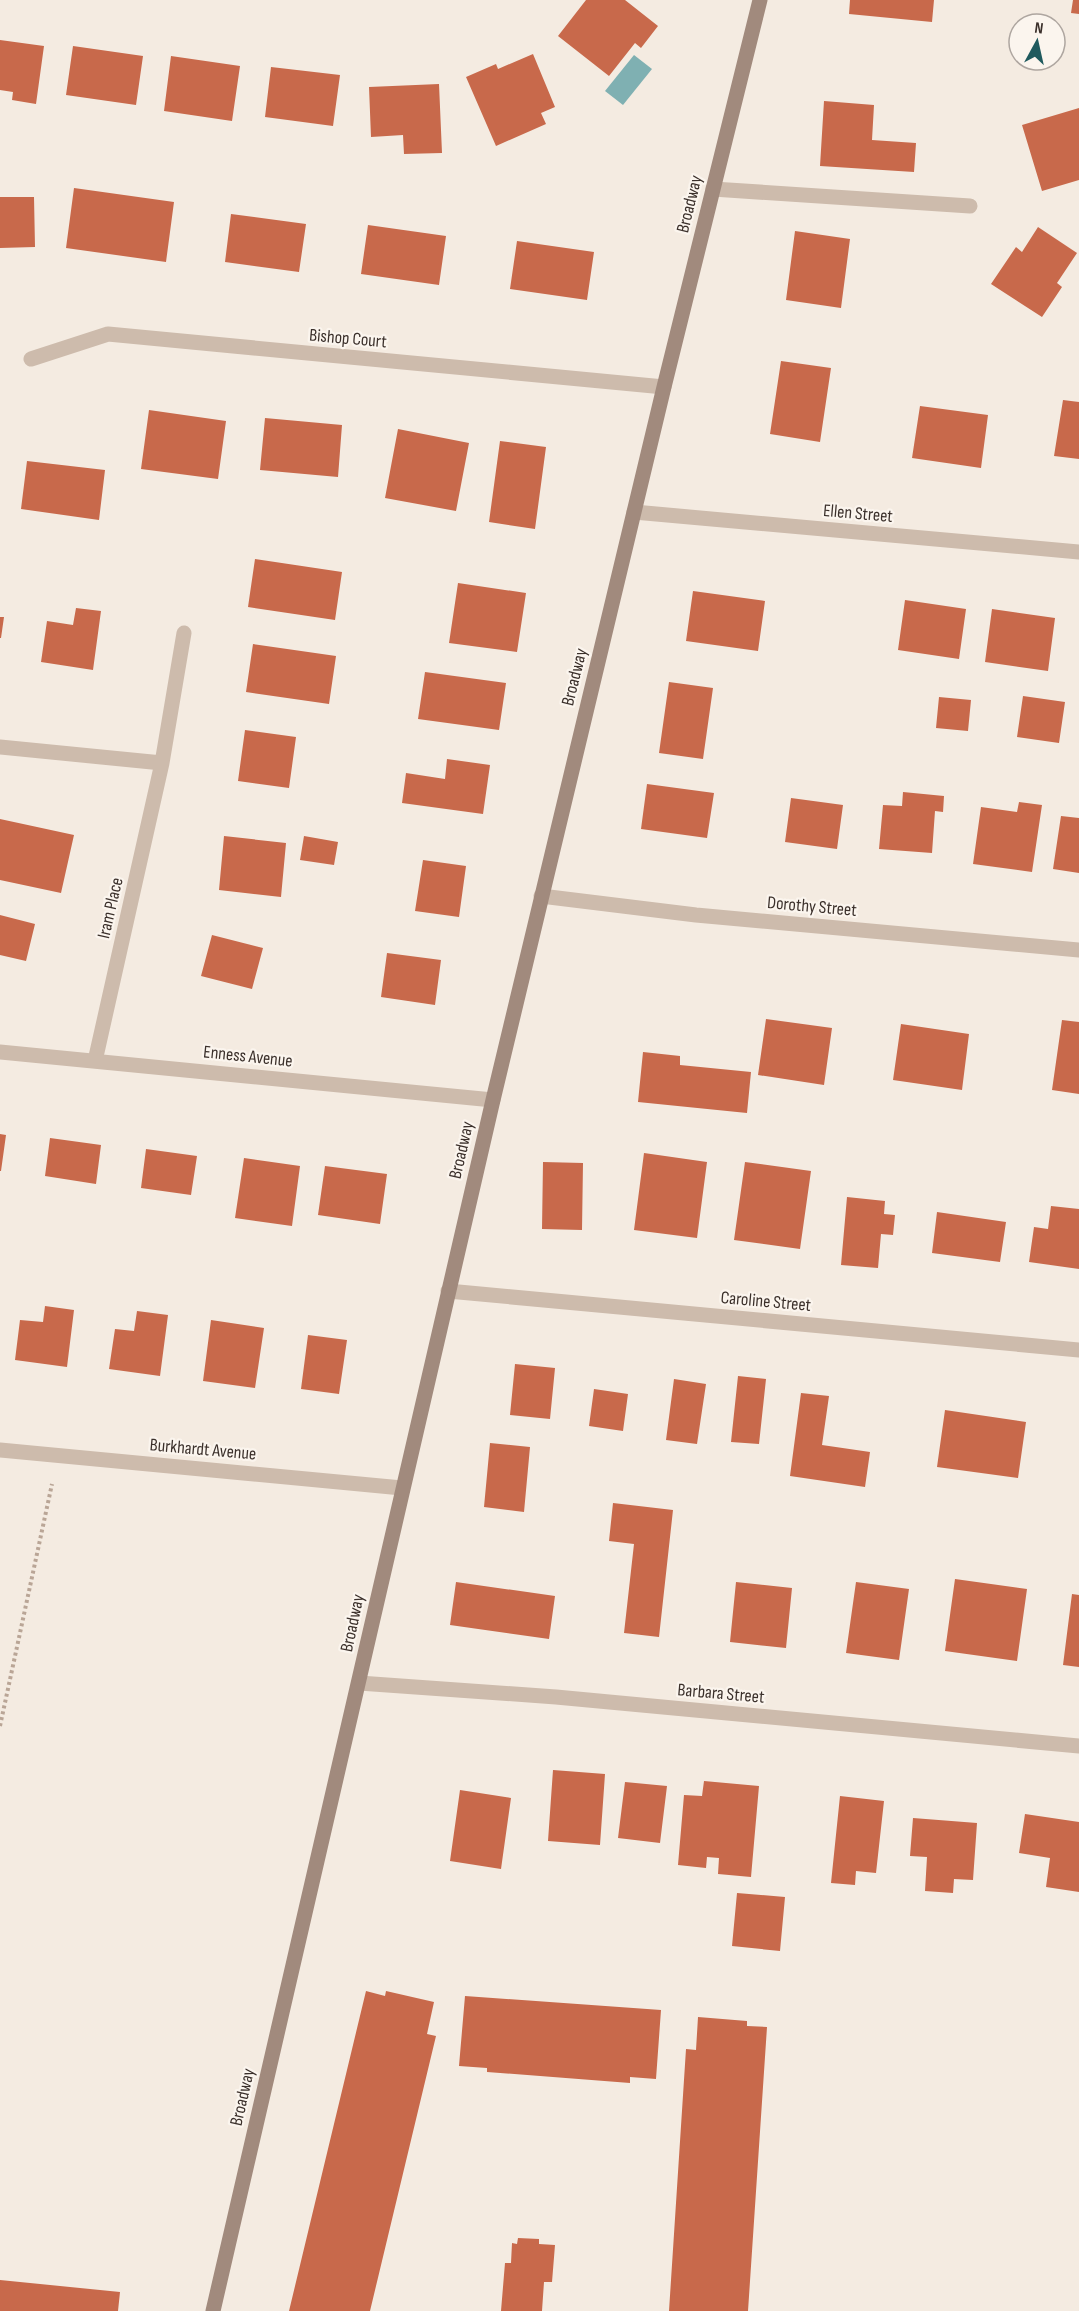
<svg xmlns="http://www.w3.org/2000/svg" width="1079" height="2311" font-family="'Sofia Sans Condensed',sans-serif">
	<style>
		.water { fill: #7fb0b2 }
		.building { fill: #c8694b }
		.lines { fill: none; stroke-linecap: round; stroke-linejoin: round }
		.path { stroke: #b9a596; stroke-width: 4; stroke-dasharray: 3 3; stroke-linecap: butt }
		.minor { stroke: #cdbbac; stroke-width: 15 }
		.secondary { stroke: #a18a7d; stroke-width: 15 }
		.labels { text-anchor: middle; stroke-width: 4.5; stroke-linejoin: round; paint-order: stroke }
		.street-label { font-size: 18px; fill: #3b302b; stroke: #fbf5ee }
	</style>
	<rect width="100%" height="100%" fill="#f4ebe1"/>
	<!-- water -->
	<path class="water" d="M634 55 652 69 623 105 605 91Z"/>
	<!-- building -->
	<path class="building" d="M586 0H625L658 26 641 48 635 43 609 76 558 36Z
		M850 0H934L932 22 849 14Z
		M1073 0H1079V14L1071 13Z
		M0 40 44 46 36 104 12 100 13 92 0 90Z
		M73 46 143 56 136 105 66 95Z
		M533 54 555 107 541 113 546 124 496 146 466 77 496 64 498 69Z
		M171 56 240 66 232 121 164 111Z
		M271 67 340 75 333 126 265 117Z
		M439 84 442 153 404 154 403 135 371 137 369 87Z
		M824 101 874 105 872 140 916 143 914 172 820 166Z
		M1079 108V180L1042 191 1022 125Z
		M74 188 174 202 166 262 66 248Z
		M0 197H34L35 247 0 248Z
		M231 214 306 224 299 272 225 262Z
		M368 225 446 236 439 285 361 274Z
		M1038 227 1077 253 1057 283 1062 287 1042 317 991 284 1016 247 1022 252Z
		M795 231 850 239 841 308 786 300Z
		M517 241 594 252 587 300 510 289Z
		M781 361 831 368 820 442 770 434Z
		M1063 400 1079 402V459L1054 456Z
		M920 406 988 415 981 468 912 458Z
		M149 410 226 421 218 479 141 469Z
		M265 418 342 425 338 477 260 470Z
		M398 429 469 443 456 511 385 498Z
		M500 441 546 447 535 529 489 522Z
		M27 461 105 470 99 520 21 509Z
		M255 559 342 572 335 620 248 607Z
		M458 583 526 593 517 652 449 643Z
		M693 591 765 601 758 651 686 641Z
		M905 600 966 609 959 659 898 650Z
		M76 608 101 611 93 670 41 662 47 621 73 625Z
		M992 609 1055 618 1048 671 985 662Z
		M0 617H4L1 638H0Z
		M253 644 336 656 329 704 246 692Z
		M425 672 506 683 499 730 418 719Z
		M669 682 713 688 703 759 659 753Z
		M1023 696 1065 702 1059 743 1017 737Z
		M939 697 971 700 968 731 936 728Z
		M245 730 296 737 289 788 238 781Z
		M447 759 490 765 483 814 402 803 406 773 445 779Z
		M647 784 714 793 707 838 641 829Z
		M903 792 944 796 943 812 935 811 932 853 879 849 883 805 902 806Z
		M791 798 843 805 837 849 785 842Z
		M1019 802 1042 805 1032 872 973 864 981 807 1017 812Z
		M1061 816 1079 818V873L1053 869Z
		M0 819 74 835 61 893 0 880Z
		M224 836 286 843 281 897 219 890Z
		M304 836 338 842 334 865 300 860Z
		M423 860 466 866 459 917 415 911Z
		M0 915 35 924 26 961 0 955Z
		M212 935 263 948 252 989 201 976Z
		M387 953 441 960 435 1005 381 997Z
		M766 1019 832 1028 824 1085 758 1075Z
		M1062 1020 1079 1022V1094L1052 1090Z
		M901 1024 969 1034 962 1090 893 1080Z
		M643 1052 680 1056V1065L751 1072 747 1113 638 1102Z
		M0 1134 6 1135 1 1171H0Z
		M50 1138 101 1145 96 1184 45 1176Z
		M146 1149 197 1156 191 1195 141 1188Z
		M644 1153 707 1162 697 1238 634 1230Z
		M244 1158 300 1166 292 1226 235 1218Z
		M543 1162 583 1163 582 1230 542 1229Z
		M745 1162 811 1171 800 1249 734 1240Z
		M325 1166 387 1174 380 1224 318 1215Z
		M847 1197 885 1201 884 1214 895 1215 893 1235 881 1234 878 1268 841 1265Z
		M1051 1206 1079 1209V1269L1029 1262 1034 1227 1048 1229Z
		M937 1212 1006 1222 1000 1262 932 1253Z
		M45 1306 74 1310 67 1367 15 1360 20 1320 43 1322Z
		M137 1311 168 1315 160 1376 109 1369 115 1329 134 1331Z
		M211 1320 264 1328 255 1388 203 1381Z
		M308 1335 347 1340 339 1394 301 1389Z
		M515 1364 555 1368 550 1419 510 1415Z
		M738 1376 766 1379 759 1444 731 1442Z
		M674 1379 706 1384 697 1444 666 1440Z
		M594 1389 628 1394 623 1431 589 1426Z
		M801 1393 829 1396 822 1445 870 1452 865 1487 790 1476Z
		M945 1410 1026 1422 1018 1478 937 1467Z
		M490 1443 530 1447 524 1512 484 1507Z
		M613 1503 673 1510 659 1637 624 1633 634 1544 609 1541Z
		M955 1579 1027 1589 1017 1661 945 1651Z
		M456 1582 555 1596 549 1639 450 1625Z
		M736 1582 792 1588 786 1648 730 1642Z
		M856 1582 909 1589 899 1660 846 1653Z
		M1072 1594 1079 1595V1667L1063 1665Z
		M553 1770 605 1774 600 1845 548 1841Z
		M704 1781 759 1786 751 1877 718 1874 719 1858 707 1857 706 1868 678 1865 684 1795 702 1796Z
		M625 1782 667 1786 660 1843 618 1838Z
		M460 1790 511 1798 501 1869 450 1861Z
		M840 1796 884 1801 876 1873 856 1871 855 1885 831 1883Z
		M1025 1814 1079 1822V1892L1046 1887 1050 1858 1019 1853Z
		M913 1818 977 1823 973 1880 954 1879 953 1893 925 1891 927 1857 910 1856Z
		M737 1893 785 1897 780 1951 732 1946Z
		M366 1991 385 1996 386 1991 434 2002 427 2034 436 2036 370 2311H289Z
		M465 1996 661 2010 656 2079 630 2077V2083L487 2072V2068L459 2066Z
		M698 2017 747 2021V2026L767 2027 748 2311H669L686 2049 696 2050Z
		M518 2238 539 2239V2244L555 2245 552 2282H544L542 2311H501L505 2263H511L512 2243 517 2244Z
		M0 2280 120 2292 118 2311H0Z"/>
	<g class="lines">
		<!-- path -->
		<path class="path" d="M0 1726 52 1484"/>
		<!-- minor -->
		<path class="minor" d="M713 189 970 206
			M31 359 108 334 664 387
			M634 512 1079 552
			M0 747 162 763
			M541 896 696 915 1079 950
			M0 1052 493 1100
			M95 1061 162 763 184 633
			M448 1291 1079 1350
			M0 1450 402 1488
			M359 1683 556 1697 1079 1746"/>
		<!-- secondary -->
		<path class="secondary" d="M213 2311 493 1100 664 387 760 0"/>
	</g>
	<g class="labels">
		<!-- street labels -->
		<g class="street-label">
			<text transform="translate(689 204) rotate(-76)" y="6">Broadway</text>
			<text transform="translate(348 338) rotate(5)" y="6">Bishop Court</text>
			<text transform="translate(858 513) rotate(5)" y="6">Ellen Street</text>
			<text transform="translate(574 677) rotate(-76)" y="6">Broadway</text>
			<text transform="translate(812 906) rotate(5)" y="6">Dorothy Street</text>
			<text transform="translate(110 908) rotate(-77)" y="6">Iram Place</text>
			<text transform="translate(248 1056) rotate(6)" y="6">Enness Avenue</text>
			<text transform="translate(461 1150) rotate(-77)" y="6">Broadway</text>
			<text transform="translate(766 1301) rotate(5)" y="6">Caroline Street</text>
			<text transform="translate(203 1449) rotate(5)" y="6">Burkhardt Avenue</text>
			<text transform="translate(352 1623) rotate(-78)" y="6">Broadway</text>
			<text transform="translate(721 1693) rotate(5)" y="6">Barbara Street</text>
			<text transform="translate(242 2097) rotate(-77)" y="6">Broadway</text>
		</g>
	</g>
	<!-- north arrow -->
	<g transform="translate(1037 42) rotate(8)"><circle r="28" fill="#fbf5ee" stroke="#aea6a0" stroke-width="1.5"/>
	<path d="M0-4.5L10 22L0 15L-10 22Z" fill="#1f5a5e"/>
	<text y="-9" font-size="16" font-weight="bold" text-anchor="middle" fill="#3b302b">N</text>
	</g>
</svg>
